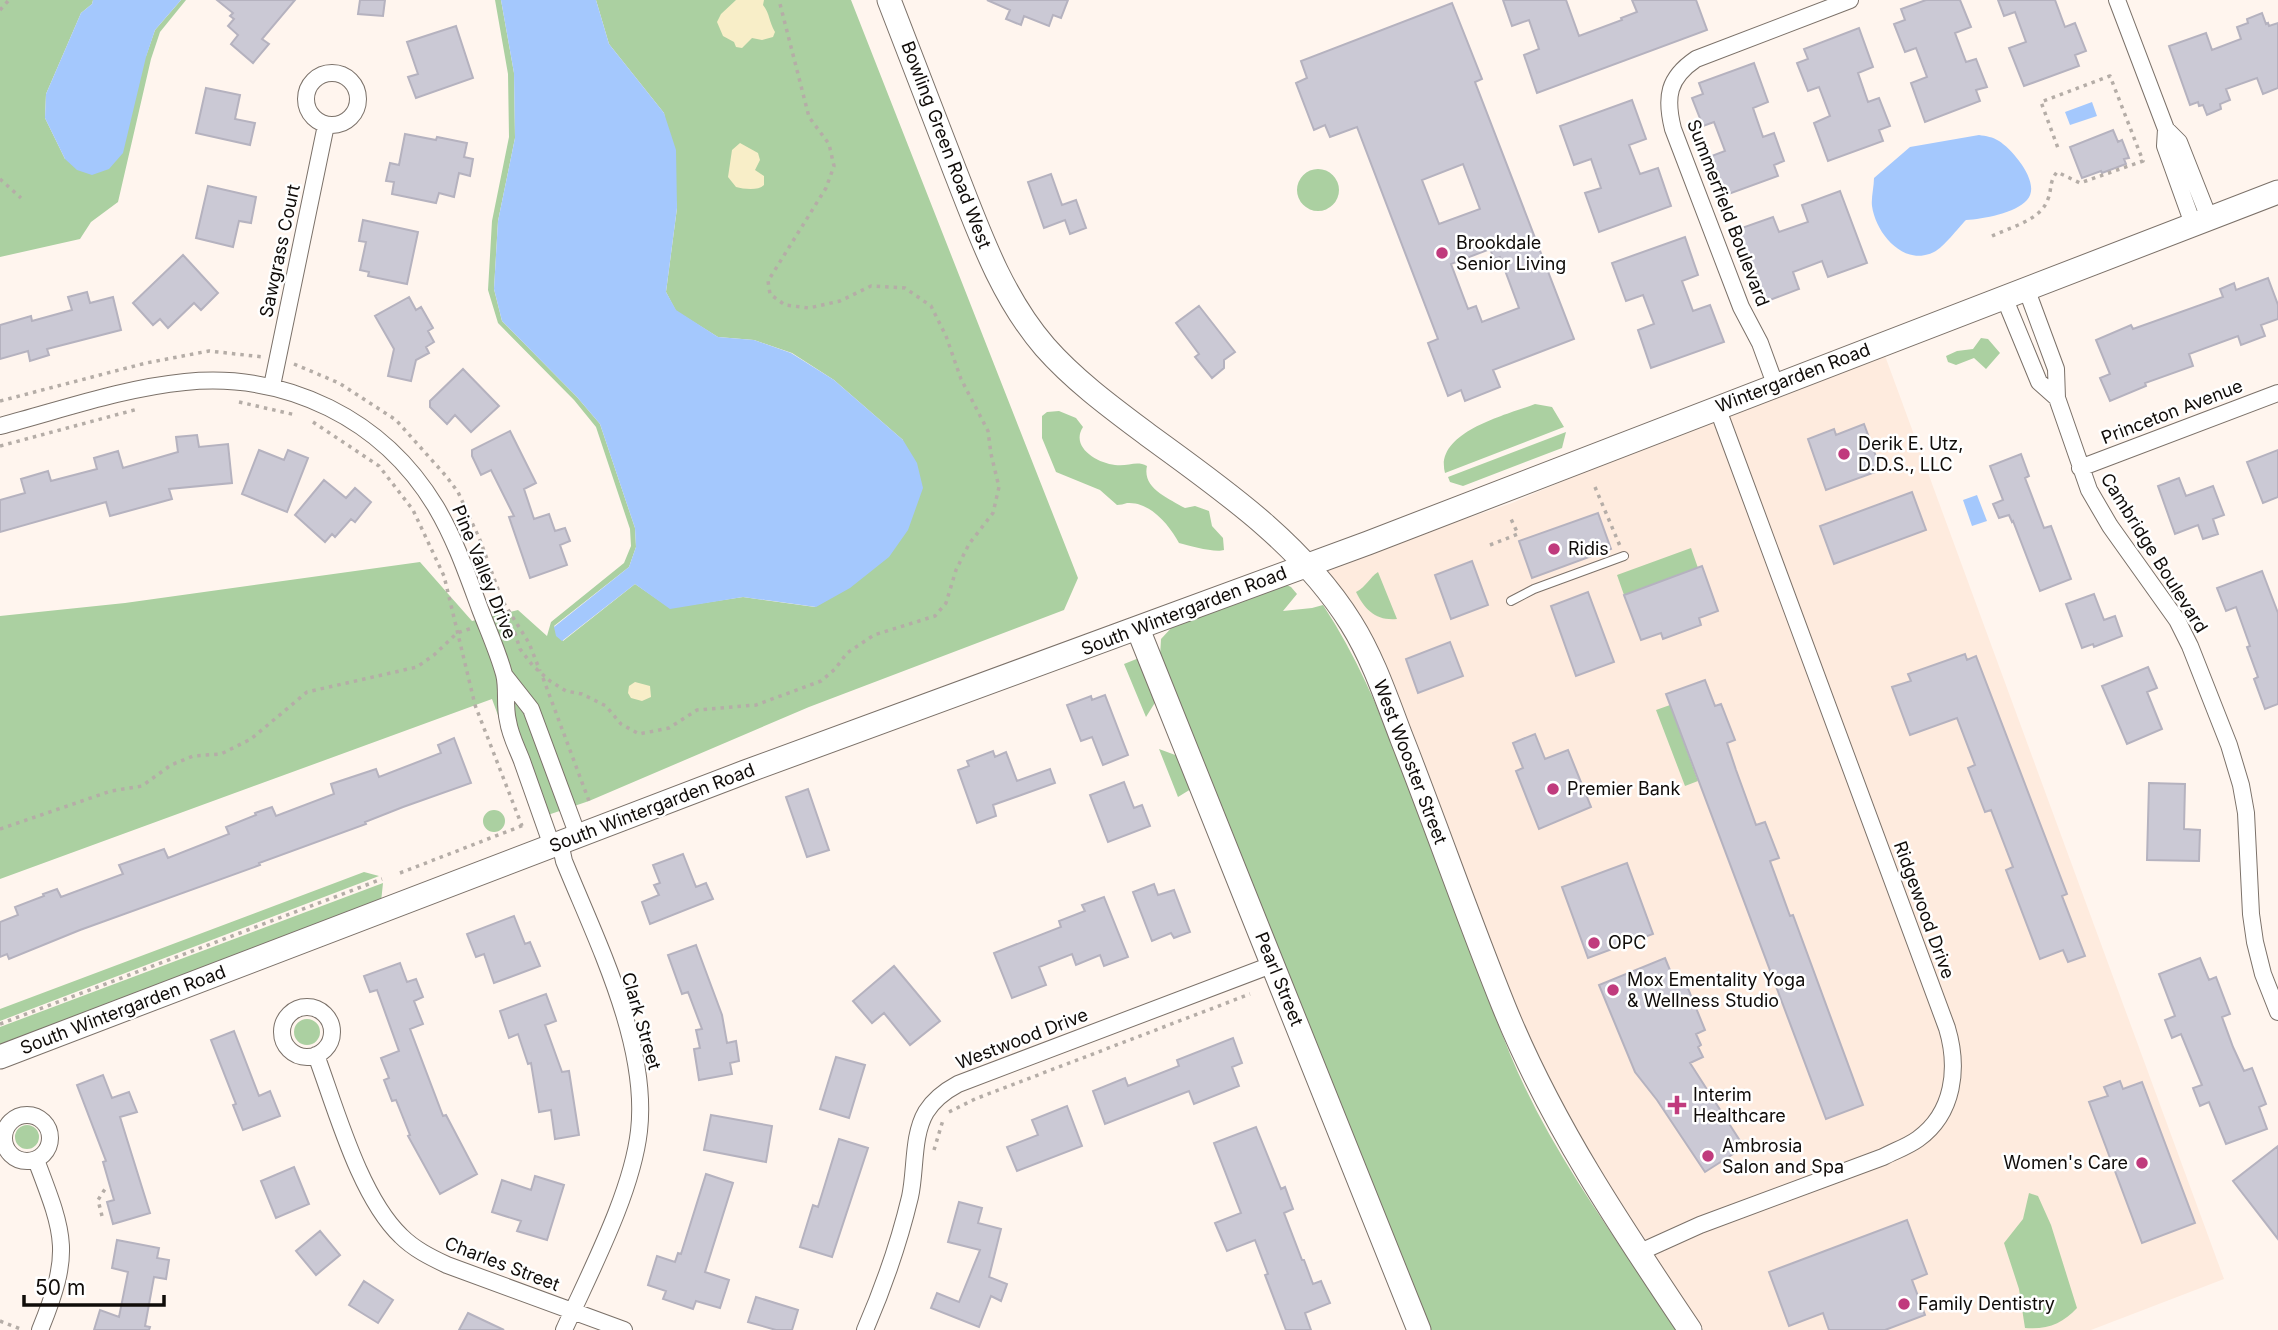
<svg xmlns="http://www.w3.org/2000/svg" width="2278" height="1330" font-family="Inter,sans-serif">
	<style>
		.built { fill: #feebde }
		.green { fill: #abd0a1 }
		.sand { fill: #f8eec8 }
		.water { fill: #a4c8fd }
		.building { fill: #cbc9d5; stroke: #b5b2bf; stroke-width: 2; fill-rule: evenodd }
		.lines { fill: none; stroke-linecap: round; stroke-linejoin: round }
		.lane-casing { stroke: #7b7169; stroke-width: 10 }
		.street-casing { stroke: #7b7169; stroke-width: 18 }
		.secondary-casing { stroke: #7b7169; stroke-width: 25 }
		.path { stroke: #b5ada7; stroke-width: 3.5; stroke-dasharray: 3.5 5; stroke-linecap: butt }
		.lane { stroke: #fff; stroke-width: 8 }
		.street { stroke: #fff; stroke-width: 16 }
		.secondary { stroke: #fff; stroke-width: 23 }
		.poi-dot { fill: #c03b7d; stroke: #fff; stroke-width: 2.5 }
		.labels { text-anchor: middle; stroke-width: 5; stroke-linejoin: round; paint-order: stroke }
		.street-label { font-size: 18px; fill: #100c09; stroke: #fff }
		.poi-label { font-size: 18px; fill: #100c09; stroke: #fff; text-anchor: start }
	</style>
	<rect width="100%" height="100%" fill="#fff5ee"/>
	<!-- built -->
	<path class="built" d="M1884 353 2224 1279 2091 1330H1703L1580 1143 1522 1021 1387 672 1319 569 1512 503 1685 429Z"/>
	<!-- green -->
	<path class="green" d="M0 0H93L92 4 81 13 46 94 45 118 65 159 146 56 155 30 181 0H186L160 32 151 59 118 202 91 222 80 239 0 257Z
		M495 0H501L514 73 515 138 498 221 494 289 502 321 577 397 600 424 635 528 636 547 629 567 554 626 563 641 635 584 670 608 743 597 815 607 903 440 834 380 792 353 754 340 718 337 676 311 666 292 677 208 664 113 609 44 596 0H851L1078 578 1064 610 809 707 589 801 536 819 492 699 0 879V616L125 603 420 562 472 621 518 610 547 636 551 622 624 563 631 546 630 529 596 427 574 400 498 323 488 290 492 221 509 137 508 74Z
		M1297 190a21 21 0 1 1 42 0a21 21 0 1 1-42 0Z
		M1981 338 1988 339 2000 353 1986 369 1974 358 1956 365 1948 362 1946 356 1957 351 1973 349Z
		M1535 404 1552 407 1564 427 1445 473C1434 432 1506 415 1535 404Z
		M1059 411 1076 418 1083 427C1070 447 1097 463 1115 465 1128 467 1136 460 1147 466 1142 488 1168 498 1185 508L1195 506 1209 511 1212 526 1223 538 1224 550C1215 553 1190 546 1179 543 1170 526 1150 501 1127 503 1124 504 1120 505 1117 505L1100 490 1056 472 1042 438V416L1047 412Z
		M1566 432 1562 448 1463 486 1450 482 1448 477Z
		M1691 548 1698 568 1624 595 1617 575Z
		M1378 572 1397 619C1376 621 1365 610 1356 592 1367 586 1369 578 1378 572Z
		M1285 584 1291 587 1297 594 1283 611 1312 608 1323 605C1364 667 1390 737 1416 806 1448 889 1477 972 1510 1054 1551 1154 1618 1240 1676 1330H1430L1160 657 1161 639 1174 625Z
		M1139 658 1156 701 1146 717 1124 664Z
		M1670 705 1698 781 1685 786 1656 710Z
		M1159 749 1178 756 1191 789 1178 797Z
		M483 821a11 11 0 1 1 22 0a11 11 0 1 1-22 0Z
		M364 872 379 876 0 1021V1009Z
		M383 883 381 902 0 1046V1027Z
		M294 1032a13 13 0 1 1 26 0a13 13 0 1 1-26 0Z
		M15 1137a12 12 0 1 1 24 0a12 12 0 1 1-24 0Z
		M2029 1193 2038 1196 2051 1225 2077 1308C2063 1323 2048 1330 2025 1328L2019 1289 2004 1243 2023 1219Z"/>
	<!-- sand -->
	<path class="sand" d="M736 0H764L763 5C770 14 769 22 775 32L773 37 762 40 752 38 742 48 736 47 734 42 723 36 717 22 721 14Z
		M740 143 758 153 760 160 755 170 764 176V185C758 191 744 189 736 187L728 177 732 150Z
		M635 682 650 686 651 697 642 701 631 698 628 693 629 686Z"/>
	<!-- water -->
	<path class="water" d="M93 0H181L155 30 146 57 123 153 109 169 92 175 77 170 65 159 45 118 46 94 81 13 92 4Z
		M501 0H596L609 44 664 113 676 150 677 208 666 292 676 310 718 337 754 340 791 353 834 380 903 440 917 463 923 488 908 530 889 557 850 588 816 607 743 597 670 609 635 584 562 641 556 636 554 627 629 567 636 547 635 528 600 424 577 397 502 321 494 289 498 221 515 138 514 73Z
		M2092 102 2097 116 2070 125 2065 112Z
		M1979 135C1986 136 1993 137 1999 141 2013 150 2042 184 2027 200 2016 213 1983 219 1966 220 1958 228 1944 247 1934 252 1904 267 1876 234 1872 206 1871 198 1874 187 1874 178L1910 147Z
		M1977 495 1987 521 1972 526 1963 500Z"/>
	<!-- building -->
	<path class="building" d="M217 0H295L262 39 269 44 253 63 231 44 238 35 228 26 234 19 230 16 233 13Z
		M360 0H385L383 16 358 14Z
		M987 0H1068L1061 18 1053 15 1049 26 1024 16 1021 25 1006 19 1010 10Z
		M1503 0H1566L1579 36 1622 20 1621 18 1637 12 1632 0H1696L1707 30 1537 93 1524 55 1539 49 1529 20 1512 26Z
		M1926 0H1960L1971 27 1955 33 1966 62 1976 59 1987 87 1976 90 1980 101 1925 122 1911 83 1927 77 1916 48 1905 52 1894 24 1905 20 1901 9Z
		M1998 0H2055L2065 27 2075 23 2086 51 2075 55 2079 66 2024 86 2009 48 2026 42 2015 12 2004 16Z
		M1452 3 1482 79 1475 82 1574 339 1493 370 1500 387 1465 401 1461 390 1448 396 1428 343 1438 339 1357 127 1330 137 1325 125 1314 130 1296 83 1307 78 1301 61ZM1463 164 1480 209 1439 224 1422 180ZM1490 249 1494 259 1500 257 1519 308 1482 322 1476 306 1468 309 1451 264Z
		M2262 13 2266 24 2268 23 2269 26 2278 23V88L2263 94 2257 78 2226 89 2230 100 2220 104 2221 109 2207 115 2203 105 2199 106 2198 102 2190 105 2169 46 2206 33 2212 50 2241 39 2237 27 2248 23 2247 19Z
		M456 26 473 78 416 98 408 77 418 74 407 42Z
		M1859 28 1873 67 1858 73 1868 102 1879 98 1890 126 1879 130 1883 141 1828 161 1814 123 1830 116 1819 87 1808 91 1797 63 1808 59 1804 49Z
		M1754 63 1768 102 1753 108 1763 137 1774 133 1784 161 1774 165 1778 176 1723 196 1709 157 1725 151 1714 122 1703 126 1692 98 1703 94 1699 83Z
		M206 88 240 95 235 119 255 123 250 145 196 133Z
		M1632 100 1646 139 1629 145 1640 174 1658 168 1671 206 1599 232 1585 193 1601 188 1591 159 1574 165 1560 126Z
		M2113 130 2118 142 2122 140 2129 158 2124 159 2126 164 2102 173 2101 171 2082 178 2070 147Z
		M405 134 436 140 437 137 467 143 464 157 473 159 470 176 459 173 454 197 439 193 436 203 392 194 394 182 386 181 390 163 399 165Z
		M1051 174 1062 205 1076 200 1086 228 1070 234 1065 220 1044 228 1028 182Z
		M208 186 256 197 251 223 239 221 233 247 196 238Z
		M1840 191 1867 263 1828 277 1822 261 1793 272 1799 289 1762 303 1736 230 1773 217 1779 232 1808 222 1802 205Z
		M363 220 418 232 407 284 368 276 369 272 360 270 366 242 359 241Z
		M1685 237 1698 275 1682 281 1693 311 1710 305 1724 342 1651 368 1638 330 1654 324 1643 295 1626 301 1612 263Z
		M183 255 218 293 201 310 194 303 168 328 160 319 153 325 133 303Z
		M2268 278 2278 305V319L2261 325 2265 336 2241 345 2238 336 2189 354 2193 366 2145 383 2146 386 2110 401 2100 378 2110 374 2096 340 2131 325 2133 329 2223 297 2220 289 2234 283 2236 290Z
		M87 292 90 303 113 297 121 330 47 349 49 355 30 361 28 351 0 359V325L31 316 32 321 72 310 68 297Z
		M409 297 416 310 421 307 433 328 428 331 434 342 426 347 429 353 416 360 411 381 388 376 394 349 375 316Z
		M1199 306 1235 352 1224 360V368L1212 378 1195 357 1199 354 1176 323Z
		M463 369 499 406 471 432 455 415 447 424 430 407V401Z
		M1864 424 1881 470 1826 490 1808 439 1834 429 1836 435Z
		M510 431 536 483 524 489 534 519 549 514 555 531 565 528 570 541 560 545 567 565 530 578 509 517 514 516 491 470 481 475 472 456V450Z
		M197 435 199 447 228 444 232 483 169 489 172 499 110 516 106 502 0 532V500L25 493 21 479 48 471 51 481 97 469 94 458 118 451 123 468 178 452 176 437Z
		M259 450 284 460 288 450 308 458 287 512 242 494Z
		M2278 450V497L2263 503 2247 462Z
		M2021 454 2029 476 2025 478 2044 528 2051 526 2071 579 2040 591 2013 521 2012 522 2009 515 1999 518 1993 504 2003 500 1990 466Z
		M2179 478 2186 496 2213 486 2224 515 2213 519 2218 534 2203 539 2198 525 2175 534 2158 486Z
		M324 480 346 498 355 488 371 502 355 522 351 519 335 537 332 534 325 542 295 515Z
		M1912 492 1926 530 1834 564 1820 526Z
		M1598 513 1611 549 1532 578 1519 541Z
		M1472 561 1488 605 1451 619 1435 575Z
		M1702 566 1718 611 1699 618 1701 625 1663 639 1661 633 1641 640 1624 595Z
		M2262 571 2278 613V704L2265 709 2254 679 2258 677 2247 647 2250 646 2236 607 2226 611 2217 588Z
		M1588 592 1614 662 1576 676 1551 606Z
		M2094 594 2104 620 2115 616 2122 636 2094 647 2093 644 2082 648 2066 604Z
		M1450 642 1463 676 1418 693 1406 659Z
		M1965 654 1967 660 1976 656 2067 894 2062 896 2085 956 2068 962 2063 950 2040 959 2006 870 2013 867 1991 810 1985 812 1968 768 1975 765 1957 718 1910 735 1892 687 1911 681 1908 674Z
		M2148 667 2157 688 2147 692 2162 729 2127 744 2102 686Z
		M1705 680 1715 706 1721 704 1735 740 1727 743 1736 770 1756 825 1765 822 1779 858 1770 861 1790 916 1793 915 1863 1105 1826 1119 1666 694Z
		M1105 695 1128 755 1103 765 1092 737 1081 741 1067 705 1091 696 1092 700Z
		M1535 734 1545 759 1568 750 1591 807 1539 829 1516 771 1523 768 1513 743Z
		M454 738 471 783 403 807 365 822 366 824 259 863 260 865 80 930 9 959 7 954 0 957V922L18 915 15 907 44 896 43 894 57 889 61 897 123 874 119 865 164 849 168 858 229 834 226 827 256 815 255 813 272 807 276 816 334 794 331 784 376 769 379 777 441 753 438 745Z
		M993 751 995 757 1006 752 1017 781 1050 769 1055 783 993 805 996 816 977 823 958 770 969 766 967 761Z
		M1124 782 1134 808 1142 805 1150 826 1108 842 1090 795Z
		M2149 783 2185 784 2184 829 2200 830 2199 861 2147 860Z
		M808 789 829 850 807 857 786 797Z
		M683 854 696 887 706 883 713 899 650 924 642 902 659 895 654 885 660 883 653 865Z
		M1627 863 1653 934 1588 958 1562 887Z
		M1154 884 1158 895 1174 890 1190 932 1174 938 1171 933 1152 941 1133 892Z
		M1104 897 1128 957 1104 966 1100 955 1076 965 1072 954 1039 967 1046 985 1012 998 994 953 1061 927 1059 921 1085 911 1082 905Z
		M514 916 525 944 530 942 540 966 494 983 484 954 476 957 467 934Z
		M696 945 722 1015 727 1043 736 1041 739 1061 730 1063 732 1074 699 1080 694 1049 700 1048 696 1030 702 1029 688 992 682 994 668 955Z
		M1665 958 1676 985 1685 981 1705 1030 1696 1034 1701 1045 1698 1047 1703 1057 1690 1063 1744 1147 1705 1172 1657 1100 1635 1072 1599 985Z
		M2200 958 2209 980 2216 977 2230 1014 2222 1017 2233 1047 2244 1071 2252 1068 2266 1104 2259 1107 2267 1129 2226 1144 2209 1102 2200 1106 2193 1088 2202 1085 2181 1034 2172 1038 2165 1020 2175 1016 2159 974Z
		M400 963 407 982 416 979 423 997 414 1001 423 1024 410 1029 443 1116 446 1115 477 1174 440 1194 408 1136 410 1135 396 1100 392 1101 384 1080 389 1078 381 1058 399 1051 377 990 370 992 364 976Z
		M894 966 940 1021 910 1045 884 1013 872 1023 853 1001Z
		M546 994 556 1021 545 1025 562 1072 569 1071 579 1135 555 1139 551 1110 539 1112 531 1063 528 1064 518 1034 509 1038 500 1011Z
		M234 1031 259 1096 270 1091 280 1116 243 1130 233 1105 236 1104 211 1040Z
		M1233 1038 1242 1063 1232 1067 1239 1086 1194 1104 1189 1091 1105 1124 1093 1091 1125 1078 1128 1086 1179 1066 1177 1060Z
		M836 1057 865 1065 849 1118 820 1109Z
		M103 1075 112 1098 129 1092 137 1112 120 1117 150 1213 113 1224 107 1202 114 1200 103 1162 106 1161 77 1085Z
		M2120 1081 2123 1089 2142 1082 2195 1223 2142 1243 2089 1102 2108 1096 2104 1087Z
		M1067 1106 1082 1146 1017 1171 1007 1147 1038 1135 1032 1120Z
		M711 1115 772 1126 766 1162 704 1150Z
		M1256 1127 1281 1189 1285 1187 1293 1209 1284 1213 1302 1260H1304L1313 1284 1321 1281 1330 1303 1305 1313 1311 1330H1286L1265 1275 1268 1274 1255 1240 1227 1251 1215 1223 1241 1213 1214 1143Z
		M839 1139 868 1148 832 1257 800 1247 813 1205 818 1207Z
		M2278 1146V1239L2233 1181Z
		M294 1167 309 1204 276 1218 261 1181Z
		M706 1174 733 1183 705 1272 729 1280 720 1308 696 1301 693 1309 663 1299 666 1291 648 1285 657 1256 675 1262 678 1253 681 1254Z
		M535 1176 564 1185 547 1240 517 1231 521 1221 492 1212 502 1180 531 1190Z
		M959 1202 982 1208 978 1223 1001 1229 989 1277 1007 1284 1001 1301 991 1296 979 1327 931 1308 937 1293 959 1302 980 1250 948 1242Z
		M1907 1220 1927 1274 1912 1280 1925 1315 1885 1330H1829L1823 1313 1789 1326 1769 1272Z
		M320 1231 340 1255 316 1275 296 1251Z
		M117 1240 159 1248 157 1258 169 1260 166 1279 154 1277 145 1326 150 1327 149 1330H94L100 1310 119 1317 128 1272 112 1268Z
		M364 1281 393 1300 378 1323 349 1305Z
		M756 1297 798 1310 792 1330H776L748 1322Z
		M468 1313 504 1330H459Z"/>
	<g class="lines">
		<defs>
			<path id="lane" d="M1511 601 1534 589 1624 556"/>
			<path id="street" d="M2117 0 2166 129 2165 146 2193 224
				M306 99a26 26 0 1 1 52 0a26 26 0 1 1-52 0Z
				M2166 129 2179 142 2209 218
				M2026 288 2056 369 2057 398 2089 490 2110 526 2177 620 2190 646 2229 745 2241 785 2246 813 2251 914 2255 942 2263 974 2278 1012
				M2004 297 2039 382 2057 398
				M1775 384 1760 343 1741 307 1673 129C1665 97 1668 78 1696 59L1850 0
				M272 386 326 125
				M0 426C61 410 123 388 185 382 287 372 383 419 436 507 455 539 467 574 480 609 488 630 498 652 504 674 508 689 504 706 508 721 510 735 517 748 522 761 532 789 542 818 552 846
				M2080 468 2278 393
				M505 676 531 709 578 836
				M560 843 564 861C596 940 649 1044 639 1131 632 1193 590 1272 564 1330
				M282 1032a25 25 0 1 1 50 0a25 25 0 1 1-50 0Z
				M316 1055C336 1109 360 1197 401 1236 414 1249 430 1257 447 1265L624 1330
				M4 1138a23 23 0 1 1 46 0a23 23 0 1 1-46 0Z
				M36 1160C65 1236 72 1252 40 1330
				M1638 1253 1700 1225 1883 1157C1894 1151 1907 1147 1918 1139 1954 1113 1959 1068 1947 1028L1717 407
				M865 1330C884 1286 899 1243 910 1197 916 1170 912 1136 926 1112 934 1099 945 1091 958 1084L1274 964"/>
			<path id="secondary" d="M889 0C911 57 933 114 955 171 979 232 1001 296 1045 347 1075 381 1112 408 1148 435 1222 489 1301 543 1351 623 1373 658 1387 700 1402 739 1437 828 1468 918 1504 1007 1551 1123 1620 1226 1690 1330
				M1138 629 1419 1330
				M0 1057 745 772 1368 543 2278 192"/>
		</defs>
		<!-- lane casing -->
		<use href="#lane" class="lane-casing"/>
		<!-- street casing -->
		<use href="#street" class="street-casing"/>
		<!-- secondary casing -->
		<use href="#secondary" class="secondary-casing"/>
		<!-- path -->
		<path class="path" d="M0 10 9 0
			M0 179 21 198
			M1992 236C2011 227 2041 220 2048 199 2052 189 2049 182 2057 172L2080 183 2143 161 2110 76 2041 102 2058 148
			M294 364 339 383 396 420 446 476 458 492 480 540 502 600 529 643 540 671
			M0 401 146 363 209 351 263 357
			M239 402 296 415
			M313 422 379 466 413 510 444 576 475 705 522 826
			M0 446 138 409
			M1595 487 1620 546
			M1490 545 1518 534 1511 519
			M503 620 515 633 520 649 533 666 550 681 566 691 582 694 606 706 621 724 639 734 669 728 697 710 756 705 821 681 835 669 847 653 874 635 935 616 946 603 956 570 969 544 993 513 999 487 991 454 988 431 961 379 946 336 931 306 905 288 871 286 840 301 809 308 785 305 770 294 768 281 826 188 834 166 829 144 809 117 779 0
			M543 678 589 801
			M0 829 111 791 142 786 171 765 193 756 221 754 251 739 307 692 417 667 434 655 457 633 472 628
			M400 873 524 825
			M0 1024 382 879
			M949 1112 975 1099 1250 994
			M934 1150 943 1120
			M102 1216 98 1200 105 1189
			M0 1321 23 1330"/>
		<!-- lane -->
		<use href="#lane" class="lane"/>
		<!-- street -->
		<use href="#street" class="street"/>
		<!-- secondary -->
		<use href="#secondary" class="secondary"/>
	</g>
	<!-- markers -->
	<g class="poi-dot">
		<circle cx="1442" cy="253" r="7"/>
		<circle cx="1844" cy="454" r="7"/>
		<circle cx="1554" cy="549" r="7"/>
		<circle cx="1553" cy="789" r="7"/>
		<circle cx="1594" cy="943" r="7"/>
		<circle cx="1613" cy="990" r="7"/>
		<path d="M1673.5 1094.5h7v7h7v7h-7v7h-7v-7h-7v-7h7z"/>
		<circle cx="1708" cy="1156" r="7"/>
		<circle cx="2142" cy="1163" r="7"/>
		<circle cx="1904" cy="1304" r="7"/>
	</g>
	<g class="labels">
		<!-- street labels -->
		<g class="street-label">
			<text transform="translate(946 145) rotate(69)" y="6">Bowling Green Road West</text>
			<text transform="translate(1728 213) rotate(69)" y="6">Summerfield Boulevard</text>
			<text transform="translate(280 251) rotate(-78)" y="6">Sawgrass Court</text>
			<text transform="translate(1793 378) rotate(-21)" y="6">Wintergarden Road</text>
			<text transform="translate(2172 412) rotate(-21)" y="6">Princeton Avenue</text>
			<text transform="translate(2154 553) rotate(58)" y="6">Cambridge Boulevard</text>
			<text transform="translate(484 572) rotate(68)" y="6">Pine Valley Drive</text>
			<text transform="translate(1184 611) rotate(-21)" y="6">South Wintergarden Road</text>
			<text transform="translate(1410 762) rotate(69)" y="6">West Wooster Street</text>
			<text transform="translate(652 808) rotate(-21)" y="6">South Wintergarden Road</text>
			<text transform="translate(1924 910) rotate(70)" y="6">Ridgewood Drive</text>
			<text transform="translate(1279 979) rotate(68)" y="6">Pearl Street</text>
			<text transform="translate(123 1010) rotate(-21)" y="6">South Wintergarden Road</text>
			<text transform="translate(641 1021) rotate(74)" y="6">Clark Street</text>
			<text transform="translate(1022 1039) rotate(-21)" y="6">Westwood Drive</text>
			<text transform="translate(502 1264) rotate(21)" y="6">Charles Street</text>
		</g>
		<!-- poi labels -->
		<g class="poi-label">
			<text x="1456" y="249">Brookdale<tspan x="1456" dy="21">Senior Living</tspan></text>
			<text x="1858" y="450">Derik E. Utz,<tspan x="1858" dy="21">D.D.S., LLC</tspan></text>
			<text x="1568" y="555">Ridis</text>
			<text x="1567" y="795">Premier Bank</text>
			<text x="1608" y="949">OPC</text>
			<text x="1627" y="986">Mox Ementality Yoga<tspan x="1627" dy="21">&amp; Wellness Studio</tspan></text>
			<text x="1693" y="1101">Interim<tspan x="1693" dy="21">Healthcare</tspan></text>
			<text x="1722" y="1152">Ambrosia<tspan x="1722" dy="21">Salon and Spa</tspan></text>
			<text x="2128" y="1169" text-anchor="end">Women's Care</text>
			<text x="1918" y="1310">Family Dentistry</text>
		</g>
	</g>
	<!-- scale -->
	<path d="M24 1295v10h140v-10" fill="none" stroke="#100c09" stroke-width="3.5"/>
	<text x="35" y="1295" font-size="21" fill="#100c09" stroke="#ffffff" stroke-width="5" paint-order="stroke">50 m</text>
</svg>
